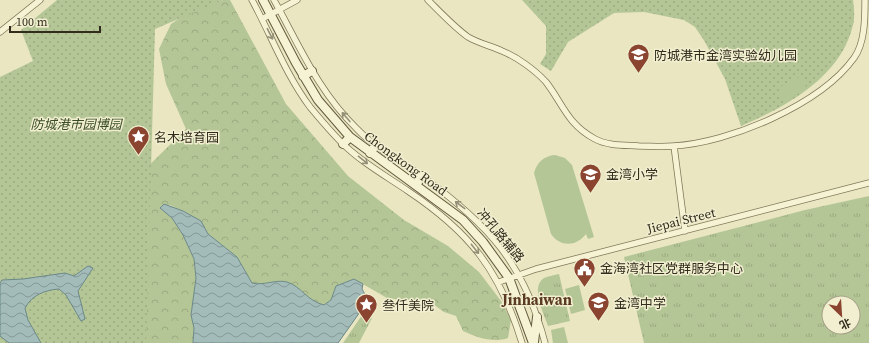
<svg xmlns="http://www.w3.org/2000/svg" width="869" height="343" font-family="'Source Serif 4','Noto Sans SC',serif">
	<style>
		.grass { fill: url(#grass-tufts); fill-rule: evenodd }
		.forest { fill: url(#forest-crowns) }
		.park { fill: url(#park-dots) }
		.garden { fill: #b5c696 }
		.water { fill: url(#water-waves); stroke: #6b8988 }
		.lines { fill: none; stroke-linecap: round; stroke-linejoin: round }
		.minor-casing { stroke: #81785a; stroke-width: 7 }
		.secondary-casing { stroke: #63593e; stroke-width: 10 }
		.minor { stroke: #f5f3d3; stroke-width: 5.5 }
		.secondary { stroke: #f5f3d3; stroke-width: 8 }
		.oneway { stroke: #949078 }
		.labels { text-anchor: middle; stroke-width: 3; stroke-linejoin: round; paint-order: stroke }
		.poi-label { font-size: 13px; fill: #322c1d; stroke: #f1efd0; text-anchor: start }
		.park-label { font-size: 13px; font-style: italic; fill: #3a4c26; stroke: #f1efd0 }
		.street-label { font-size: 13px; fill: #322c1d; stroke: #f1efd0 }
		.quarter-label { font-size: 15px; font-weight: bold; fill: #5a3a21; stroke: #f1efd0 }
	</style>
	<defs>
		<pattern id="grass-tufts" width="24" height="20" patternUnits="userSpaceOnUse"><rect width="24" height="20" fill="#b5c696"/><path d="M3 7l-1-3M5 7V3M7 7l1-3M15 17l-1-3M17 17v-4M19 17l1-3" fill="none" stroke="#9caa81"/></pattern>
		<pattern id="forest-crowns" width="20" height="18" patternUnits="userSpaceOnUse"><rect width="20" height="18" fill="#b5c696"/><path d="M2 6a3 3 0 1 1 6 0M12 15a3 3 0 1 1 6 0" fill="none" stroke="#9caa81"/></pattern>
		<pattern id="park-dots" width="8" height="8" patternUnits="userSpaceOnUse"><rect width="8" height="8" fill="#b5c696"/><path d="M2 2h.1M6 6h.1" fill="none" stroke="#9caa81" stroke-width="1.8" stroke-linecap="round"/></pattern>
		<pattern id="water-waves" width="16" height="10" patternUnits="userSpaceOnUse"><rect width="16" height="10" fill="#a3bcba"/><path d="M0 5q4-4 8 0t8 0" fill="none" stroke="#859997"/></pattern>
	</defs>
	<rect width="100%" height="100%" fill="#e9e6c1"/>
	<!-- grass -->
	<path class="grass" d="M869 196V343H644L624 257 805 210ZM829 303H853V327H829Z
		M559 274 570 321 548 326C544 314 530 287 544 278 548 276 555 275 559 274Z
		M362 315 372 318 359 343H343Z"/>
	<!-- forest -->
	<path class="forest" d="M223 0H230L286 104 348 176 404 220 448 246 479 272 501 301 511 320 508 338C493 343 478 338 463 331L456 316 444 312 433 304 387 298 354 279 336 286 331 300 324 305C307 301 301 286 287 282 276 279 264 286 252 283L237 257 208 234 201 221 170 205 161 208 172 218 183 235 194 259 196 278 191 315 194 328 193 343H93L132 182 186 129 166 84 159 49 171 24 186 14Z"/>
	<!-- park -->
	<path class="park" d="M57 0H223L155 29 146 343H0V77L33 61 21 30Z
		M522 0H853C854 8 855 17 853 25 841 77 786 107 741 126L725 79 705 42 695 27 684 20 644 12 614 13 568 42 551 71 540 64 546 54V26Z"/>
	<!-- garden -->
	<path class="garden" d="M801 76 807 89 784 101 778 88Z
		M555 155 565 158 572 165 594 237 588 239 586 234C576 247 560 247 551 234L534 173C537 162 544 156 555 155Z
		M579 285 585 310 571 314 565 289Z
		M564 327 568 343H553L551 330Z"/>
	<!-- water -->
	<path class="water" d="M164 204 183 211 201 221 208 234 237 257 252 283C264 286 276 279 287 282 301 286 307 301 324 305L331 300 336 286 354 279 363 284 362 289C367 297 367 301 364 311L360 312 338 343H193L194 328 191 315 196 278 194 259 183 235 172 218 160 208Z
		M88 266 93 268 78 291 85 319 81 321 66 295 59 289C45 290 32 295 25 308L28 320 41 343H9L0 336V283L2 280 23 279 65 273 74 276Z"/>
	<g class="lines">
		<defs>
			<path id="minor" d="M252 0C271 35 286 75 310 107 320 119 331 132 342 143 361 162 386 176 408 191 471 233 500 271 522 343
				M274 0C300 47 318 91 357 129 376 149 401 161 423 177 488 224 524 263 545 343
				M428 0C440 12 454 27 468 37 478 43 491 46 502 51 517 57 535 70 546 82 563 104 567 124 595 139 608 146 625 145 639 146 650 146 662 147 673 146 729 143 820 105 854 58 865 43 865 18 865 0
				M262 19 297 0
				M0 32 40 0
				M674 146 685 231
				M499 282 536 269 869 183"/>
			<path id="secondary" d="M263 0 296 63 318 100 350 137 463 220 483 242 509 278 533 343
				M303 76 312 71
				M343 144 350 137
				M370 153 376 145
				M416 185 422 176
				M534 342 537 317"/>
		</defs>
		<!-- minor casing -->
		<use href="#minor" class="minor-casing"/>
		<!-- secondary casing -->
		<use href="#secondary" class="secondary-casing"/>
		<!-- minor -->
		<use href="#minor" class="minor"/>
		<!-- secondary -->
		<use href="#secondary" class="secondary"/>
	</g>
	<!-- one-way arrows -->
	<defs><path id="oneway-shaft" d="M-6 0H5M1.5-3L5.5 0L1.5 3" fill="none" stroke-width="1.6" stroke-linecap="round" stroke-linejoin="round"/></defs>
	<g class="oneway">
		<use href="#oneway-shaft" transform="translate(270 34) rotate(63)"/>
		<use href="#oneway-shaft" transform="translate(346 117) rotate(-131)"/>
		<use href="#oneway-shaft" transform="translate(363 160) rotate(39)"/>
		<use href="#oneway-shaft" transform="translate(460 205) rotate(-143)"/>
		<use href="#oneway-shaft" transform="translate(475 249) rotate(51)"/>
	</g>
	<!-- icons -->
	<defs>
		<symbol id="school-pin" viewBox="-11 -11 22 30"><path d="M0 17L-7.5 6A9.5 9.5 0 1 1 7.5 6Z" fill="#8a4430" stroke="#f1efd0"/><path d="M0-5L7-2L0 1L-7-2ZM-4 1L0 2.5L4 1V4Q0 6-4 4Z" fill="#fff"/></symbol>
		<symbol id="sight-pin" viewBox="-11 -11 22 30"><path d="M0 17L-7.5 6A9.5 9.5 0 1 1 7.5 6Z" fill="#8a4430" stroke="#f1efd0"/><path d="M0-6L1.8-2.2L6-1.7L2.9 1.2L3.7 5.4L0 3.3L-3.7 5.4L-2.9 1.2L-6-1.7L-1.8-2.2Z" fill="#fff"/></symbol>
		<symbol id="civic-pin" viewBox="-11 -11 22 30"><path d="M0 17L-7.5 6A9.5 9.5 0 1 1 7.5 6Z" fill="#8a4430" stroke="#f1efd0"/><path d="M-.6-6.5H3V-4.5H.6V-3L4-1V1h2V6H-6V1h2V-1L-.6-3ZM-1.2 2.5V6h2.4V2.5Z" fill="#fff"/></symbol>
	</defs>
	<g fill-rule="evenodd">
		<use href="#school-pin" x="626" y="42" width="25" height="34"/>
		<use href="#sight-pin" x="126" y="124" width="25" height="34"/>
		<use href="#school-pin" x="578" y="162" width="25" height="34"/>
		<use href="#civic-pin" x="572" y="256" width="25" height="34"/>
		<use href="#school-pin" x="586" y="290" width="25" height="34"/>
		<use href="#sight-pin" x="354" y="292" width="25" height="34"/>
	</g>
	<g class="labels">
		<!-- poi labels -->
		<g class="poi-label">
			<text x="654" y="60">防城港市金湾实验幼儿园</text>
			<text x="154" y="142">名木培育园</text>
			<text x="606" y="179">金湾小学</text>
			<text x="600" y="273">金海湾社区党群服务中心</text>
			<text x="614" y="308">金湾中学</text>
			<text x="382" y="310">叁仟美院</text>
		</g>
		<!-- park labels -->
		<g class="park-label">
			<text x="76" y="129">防城港市园博园</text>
		</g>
		<!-- street labels -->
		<g class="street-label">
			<text transform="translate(406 163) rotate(36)" y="5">Chongkong Road</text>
			<text transform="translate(681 220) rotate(-14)" y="5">Jiepai Street</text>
			<text transform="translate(501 235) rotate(50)" y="5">冲孔路辅路</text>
		</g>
		<!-- quarter labels -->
		<g class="quarter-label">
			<text x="537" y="305">Jinhaiwan</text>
		</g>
	</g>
	<!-- north arrow -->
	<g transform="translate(841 315) rotate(155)"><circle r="19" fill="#f1efd0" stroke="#a5a188"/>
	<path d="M0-3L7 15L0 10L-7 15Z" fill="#8a4430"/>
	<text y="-6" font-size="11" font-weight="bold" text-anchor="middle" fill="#322c1d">北</text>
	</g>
	<!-- scale -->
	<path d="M10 26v6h90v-6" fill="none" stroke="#322c1d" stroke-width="2"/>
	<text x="16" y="26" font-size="12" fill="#322c1d" stroke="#f1efd0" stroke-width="3" paint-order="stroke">100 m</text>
</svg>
